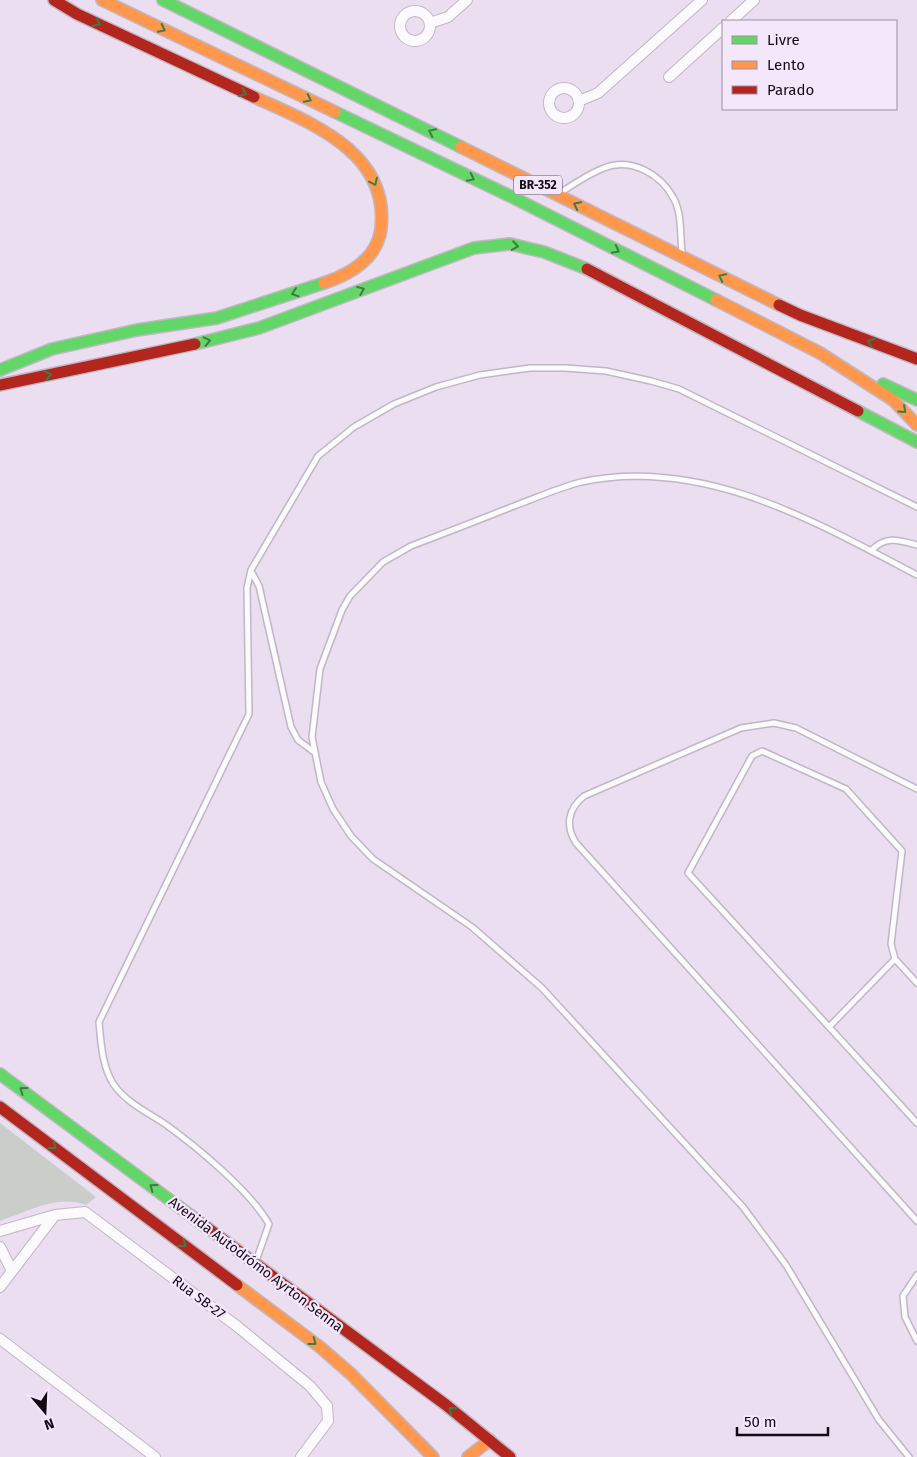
<svg xmlns="http://www.w3.org/2000/svg" width="917" height="1457" font-family="'Fira Sans',sans-serif">
	<style>
		.green { fill: #cacdca }
		.lines { fill: none; stroke-linecap: round; stroke-linejoin: round }
		.lane-casing { stroke: #c0b7c5; stroke-width: 8 }
		.street-casing { stroke: #c0b7c5; stroke-width: 12 }
		.fast-casing { stroke: #c0b7c5; stroke-width: 14 }
		.slow-casing { stroke: #c0b7c5; stroke-width: 14 }
		.jam-casing { stroke: #c0b7c5; stroke-width: 14 }
		.lane { stroke: #fcfafd; stroke-width: 5 }
		.street { stroke: #fcfafd; stroke-width: 10 }
		.fast { stroke: #63d668; stroke-width: 11 }
		.slow { stroke: #ff974d; stroke-width: 11 }
		.jam { stroke: #b3261e; stroke-width: 11 }
		.oneway { stroke: #3f7b43 }
		.labels { text-anchor: middle; stroke-width: 4.5; stroke-linejoin: round; paint-order: stroke }
		.shield { fill: #f5e7fb; stroke: #564d5a; stroke-width: 1 }
		.shield-label { font-size: 12px; font-weight: bold; fill: #120b15 }
		.street-label { font-size: 14px; fill: #120b15; stroke: #f5e7fb }
	</style>
	<rect width="100%" height="100%" fill="#eadef0"/>
	<!-- green -->
	<path class="green" d="M0 1123 96 1197 86 1205C58 1194 27 1212 0 1221Z"/>
	<g class="lines">
		<defs>
			<path id="lane" d="M560 193C574 184 588 174 604 168 631 157 661 174 674 199 682 214 680 235 682 252
				M871 551C885 535 899 540 917 545
				M251 571 259 586 291 727 298 740 314 752
				M917 789 796 728 774 723 741 728 584 796C568 809 565 826 576 843L917 1221
				M917 983 895 959 891 944 902 851 846 789 762 751 752 756 688 873 917 1123
				M829 1027 895 959
				M256 1261 269 1224C249 1190 197 1147 165 1124 147 1112 127 1103 114 1085 102 1067 101 1043 99 1022L249 714 247 588 251 570 318 456 354 427 394 404 436 387 480 375 530 368H565L606 371 651 381 679 389 917 507
				M917 1275 903 1296 905 1317 917 1341
				M909 1457 879 1420 786 1265 743 1207 542 988 472 927 373 859 351 836 333 809 321 782 312 737 320 669 342 610 350 596 383 562 411 546C445 533 479 520 514 506 536 498 558 488 581 482 702 456 814 521 917 575"/>
			<path id="street" d="M400 26a15 15 0 1 1 30 0a15 15 0 1 1-30 0Z
				M731 21 754 0
				M430 23 448 17 467 0
				M669 77 723 28
				M549 103a15 15 0 1 1 30 0a15 15 0 1 1-30 0Z
				M579 101 598 93 702 0
				M0 1231 55 1215 85 1212 238 1327 310 1386 327 1406 328 1421 301 1457
				M0 1247 12 1271
				M0 1287 55 1215
				M0 1339 155 1457"/>
			<path id="fast" d="M163 0 461 147
				M335 112 514 198 716 300
				M195 344 259 328 474 248 510 244 544 252 587 269
				M0 370 52 349 137 330 217 318 324 283
				M883 384 917 400
				M858 411 917 442
				M0 1074 194 1218"/>
			<path id="slow" d="M102 0 335 112
				M254 97C311 123 390 152 381 229 377 259 351 274 324 283
				M461 147 779 305
				M716 300 820 353 893 400 917 425
				M237 1285 320 1347 351 1374 433 1457
				M468 1457 490 1440"/>
			<path id="jam" d="M54 0 77 14 254 97
				M587 269 858 411
				M779 305 800 315 917 359
				M0 385 195 344
				M0 1107 237 1285
				M194 1218 446 1405 510 1457"/>
		</defs>
		<!-- lane casing -->
		<use href="#lane" class="lane-casing"/>
		<!-- street casing -->
		<use href="#street" class="street-casing"/>
		<!-- fast casing -->
		<use href="#fast" class="fast-casing"/>
		<!-- slow casing -->
		<use href="#slow" class="slow-casing"/>
		<!-- jam casing -->
		<use href="#jam" class="jam-casing"/>
		<!-- lane -->
		<use href="#lane" class="lane"/>
		<!-- street -->
		<use href="#street" class="street"/>
		<!-- fast -->
		<use href="#fast" class="fast"/>
		<!-- slow -->
		<use href="#slow" class="slow"/>
		<!-- jam -->
		<use href="#jam" class="jam"/>
	</g>
	<!-- one-way arrows -->
	<defs><path id="oneway-chevron" d="M-2-3.5L2.5 0L-2 3.5" fill="none" stroke-width="1.6" stroke-linecap="round" stroke-linejoin="round" transform="scale(1.25)"/></defs>
	<g class="oneway">
		<use href="#oneway-chevron" transform="translate(97 23) rotate(26)"/>
		<use href="#oneway-chevron" transform="translate(162 29) rotate(26)"/>
		<use href="#oneway-chevron" transform="translate(243 93) rotate(24)"/>
		<use href="#oneway-chevron" transform="translate(308 99) rotate(26)"/>
		<use href="#oneway-chevron" transform="translate(432 132) rotate(-154)"/>
		<use href="#oneway-chevron" transform="translate(471 178) rotate(26)"/>
		<use href="#oneway-chevron" transform="translate(374 182) rotate(64)"/>
		<use href="#oneway-chevron" transform="translate(577 205) rotate(-153)"/>
		<use href="#oneway-chevron" transform="translate(515 246) rotate(9)"/>
		<use href="#oneway-chevron" transform="translate(616 250) rotate(27)"/>
		<use href="#oneway-chevron" transform="translate(722 277) rotate(-154)"/>
		<use href="#oneway-chevron" transform="translate(361 290) rotate(-22)"/>
		<use href="#oneway-chevron" transform="translate(295 293) rotate(162)"/>
		<use href="#oneway-chevron" transform="translate(207 341) rotate(-13)"/>
		<use href="#oneway-chevron" transform="translate(871 342) rotate(-159)"/>
		<use href="#oneway-chevron" transform="translate(48 375) rotate(-12)"/>
		<use href="#oneway-chevron" transform="translate(903 410) rotate(42)"/>
		<use href="#oneway-chevron" transform="translate(23 1090) rotate(-144)"/>
		<use href="#oneway-chevron" transform="translate(53 1146) rotate(37)"/>
		<use href="#oneway-chevron" transform="translate(153 1187) rotate(-144)"/>
		<use href="#oneway-chevron" transform="translate(183 1244) rotate(37)"/>
		<use href="#oneway-chevron" transform="translate(313 1342) rotate(37)"/>
		<use href="#oneway-chevron" transform="translate(452 1410) rotate(-141)"/>
	</g>
	<g class="labels">
		<!-- shield labels -->
		<rect class="shield" x="514" y="175.5" width="48" height="19" rx="4"/>
		<g class="shield-label">
			<text x="538" y="189">BR-352</text>
		</g>
		<!-- street labels -->
		<g class="street-label">
			<text transform="translate(256 1264) rotate(37)" y="5">Avenida Autodrómo Ayrton Senna</text>
			<text transform="translate(199 1297) rotate(37)" y="5">Rua SB-27</text>
		</g>
	</g>
	<!-- legend -->
	<rect x="722" y="20" width="175" height="90" fill="#f5e7fb" stroke="#9a8f9f"/>
	<rect x="732" y="36" width="25" height="8" fill="#63d668" stroke="#9a8f9f"/>
	<text x="767" y="45" font-size="15" fill="#120b15">Livre</text>
	<rect x="732" y="61" width="25" height="8" fill="#ff974d" stroke="#9a8f9f"/>
	<text x="767" y="70" font-size="15" fill="#120b15">Lento</text>
	<rect x="732" y="86" width="25" height="8" fill="#b3261e" stroke="#9a8f9f"/>
	<text x="767" y="95" font-size="15" fill="#120b15">Parado</text>
	<!-- north arrow -->
	<g transform="translate(45 1412) rotate(161)" stroke="#f5e7fb" stroke-width="4" paint-order="stroke">
	<path d="M0-4L9 19L0 12L-9 19Z" fill="#120b15"/>
	<text y="-8" font-size="14" font-weight="bold" text-anchor="middle" fill="#120b15">N</text>
	</g>
	<!-- scale -->
	<path d="M737 1427v8h91v-8" fill="none" stroke="#120b15" stroke-width="2.5"/>
	<text x="744" y="1427" font-size="15" fill="#120b15" stroke="#f5e7fb" stroke-width="4" paint-order="stroke">50 m</text>
</svg>
